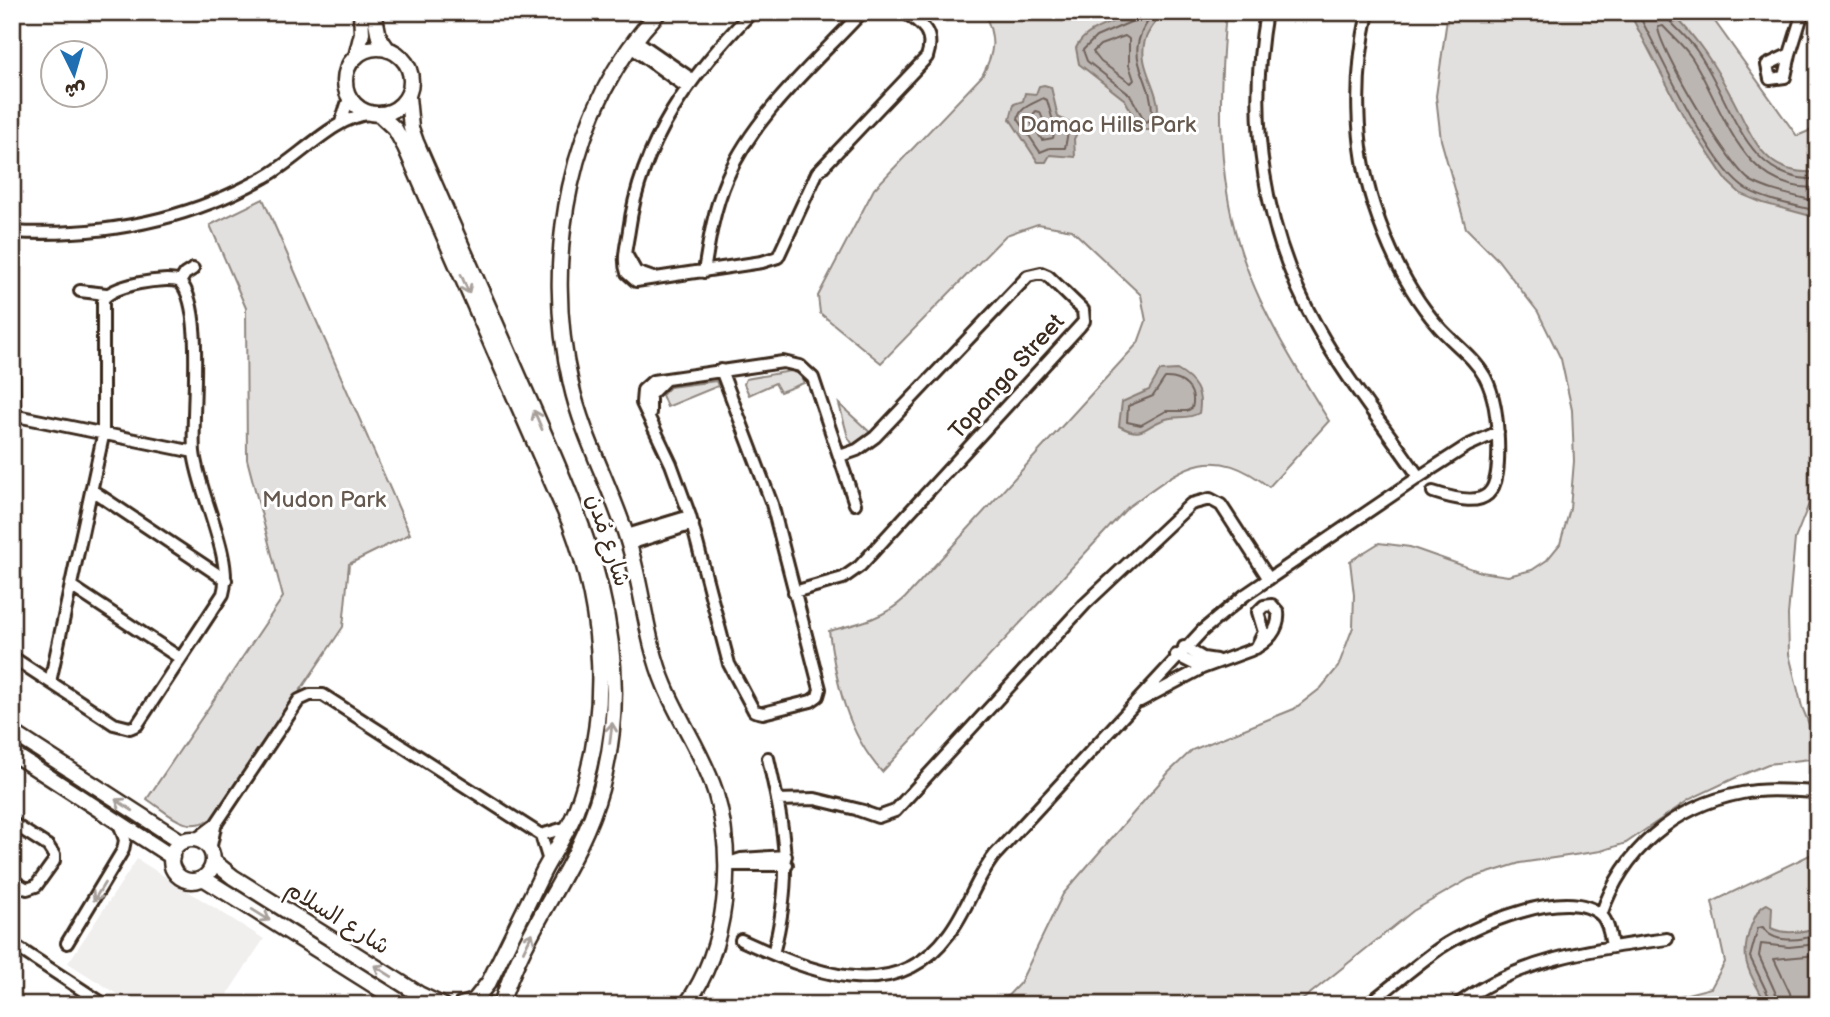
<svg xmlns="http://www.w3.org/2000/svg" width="1830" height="1017" font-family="'Balsamiq Sans','Playpen Sans Arabic',sans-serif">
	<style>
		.built { fill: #f1efee }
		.green { fill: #e2e0de; stroke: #8e857e; stroke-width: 2 }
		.water { fill: #bcb6b3; stroke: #887e77; stroke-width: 2 }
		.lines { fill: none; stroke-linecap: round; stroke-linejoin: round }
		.shore { stroke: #6f625a; stroke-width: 2 }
		.street-casing { stroke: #3b2a1e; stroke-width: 16 }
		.secondary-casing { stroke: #3b2a1e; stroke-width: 19 }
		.street { stroke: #fff; stroke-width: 10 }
		.secondary { stroke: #fff; stroke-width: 14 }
		.oneway { stroke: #a79f9a }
		.labels { text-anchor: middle; stroke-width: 6; stroke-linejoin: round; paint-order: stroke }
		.park-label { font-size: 23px; fill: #65584e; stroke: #fff }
		.street-label { font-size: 23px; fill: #3b2a1e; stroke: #fff }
	</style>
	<rect width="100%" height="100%" fill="#fff"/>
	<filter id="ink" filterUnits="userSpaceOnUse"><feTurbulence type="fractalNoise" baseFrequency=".0143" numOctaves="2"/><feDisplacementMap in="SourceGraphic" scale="14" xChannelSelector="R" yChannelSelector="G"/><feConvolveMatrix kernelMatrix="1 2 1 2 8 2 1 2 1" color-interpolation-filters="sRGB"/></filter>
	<g filter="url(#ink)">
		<!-- built -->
		<path class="built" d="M137 859 264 939 220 1005H134L68 963Z"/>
		<!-- green -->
		<path class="green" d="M984 12H1226C1219 91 1216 169 1239 245 1258 308 1295 366 1329 421L1269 487C1209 440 1181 469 1128 507L882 772C847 733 836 682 829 631 857 624 883 619 905 598L1138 343 1146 321 1141 295 1072 230 1038 224 1006 235 881 363 820 313 818 296 874 189 982 76C995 52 996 38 984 12Z
			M1448 12H1708L1797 136 1818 127V481L1795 539 1788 615 1789 654 1802 707 1818 746V758L1768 764 1737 777 1690 799 1626 843 1601 851 1520 863 1469 879 1413 911 1296 1005H999L1020 983 1063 894 1169 772 1192 750 1294 709 1321 688 1338 667 1353 627 1354 595 1350 561 1379 543 1410 547 1481 572 1508 576 1532 570 1547 560 1560 544 1570 509 1574 461 1572 410 1561 359 1538 312 1498 260 1466 228 1441 140 1436 96Z
			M263 199 410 534 349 564 343 627 215 817C186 835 172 816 147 799L283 597 247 459 246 308 210 225Z
			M791 371 800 374 804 383 780 392 775 383 749 395 744 384 746 379Z
			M716 381 718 386 667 407 662 395 670 387Z
			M839 404 874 436 863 445H853L848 437Z
			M1818 851V1005H1611L1668 999 1711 988 1725 962 1712 902Z"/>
		<!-- water -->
		<path class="water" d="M1135 12H1164C1157 20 1149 29 1145 40 1135 73 1173 99 1151 130H1141L1125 100 1079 64 1076 48C1086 27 1115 23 1135 12Z
			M1629 12H1671C1697 38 1714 64 1731 96 1743 117 1752 144 1771 160 1784 171 1801 173 1818 172V218L1763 203 1741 194 1727 181 1684 117Z
			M1044 85 1051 87 1058 117 1073 125 1077 133 1074 139 1075 157 1050 155 1046 162H1038L1010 119 1014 104 1023 101 1025 93 1036 94 1039 86Z
			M1177 370C1195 380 1203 392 1199 413 1187 420 1178 415 1166 419 1144 425 1145 440 1119 426L1122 402 1149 390 1160 371Z
			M1767 904 1772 907 1771 928C1784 935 1805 932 1818 927V1005H1767C1750 973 1738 962 1751 926 1755 917 1758 908 1767 904Z"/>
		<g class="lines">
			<!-- shore -->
			<path class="shore" d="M1137 12 1133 21 1096 37 1083 50 1087 61 1130 95 1146 123 1152 117C1154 72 1116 59 1155 12
				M1637 12C1660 52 1710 168 1746 189 1767 201 1794 205 1818 211
				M1667 12 1668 19C1678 30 1689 39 1697 51 1732 100 1744 183 1818 179
				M1125 36 1129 39V65L1134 80 1131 83 1101 62 1093 52 1100 45Z
				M1043 98 1047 100 1053 121 1068 132 1065 148H1050L1040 152 1018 119C1020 106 1034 104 1043 98Z
				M1036 111 1040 112 1045 125 1054 134 1053 138 1042 140 1029 119Z
				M1818 188C1740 191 1726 112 1692 58 1684 46 1673 37 1663 26L1658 27C1658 47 1731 170 1751 181 1771 192 1796 196 1818 202
				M1165 378C1183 377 1197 390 1192 408L1187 411H1166L1141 425 1127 422 1128 406 1153 396Z
				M1773 1005 1750 957 1758 928 1763 927C1772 944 1801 941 1818 934
				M1781 1005 1759 956 1761 944 1789 947 1818 944
				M1792 1005 1790 993 1774 959 1818 955"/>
			<defs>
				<path id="street" d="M752 12C691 74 641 142 629 230 627 244 622 260 627 273L636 281 762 262 778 257 817 173 927 57C935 33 923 24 904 12
					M1266 12C1247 120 1263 231 1317 327 1346 379 1385 427 1419 477
					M1368 12C1354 76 1354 144 1374 206 1388 249 1409 293 1439 327 1454 344 1474 357 1485 377 1495 396 1497 418 1498 439 1500 496 1491 511 1433 492
					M637 41 692 79
					M632 48 686 87
					M1790 54 1785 77 1770 79 1767 65Z
					M1790 54 1803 12
					M341 122 349 98
					M12 232C102 237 187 221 265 177 297 160 335 116 369 114
					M627 256 636 272 653 278
					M704 272C709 240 714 208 727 178 755 114 815 63 862 12
					M180 282 185 274 193 269
					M80 291 106 294
					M12 301 14 415
					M721 370 772 504 820 689 818 696 811 701 763 713 754 711 729 664 690 516 671 464 642 403 643 390 653 381 783 362 800 366 813 378 855 504
					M650 413V395L665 380
					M12 415 194 452
					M93 491 226 580
					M627 535 690 516
					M629 544 693 524
					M71 586 180 658
					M794 592 843 578 860 566 1080 326 1084 321 1083 310 1048 276 1041 273 1028 276 875 437 857 450 840 456
					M1184 647 1203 658 1216 660
					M1176 655 1202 668
					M12 657 114 724 130 728 137 725 223 594C234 558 198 492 194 452 191 414 205 307 180 282 166 276 111 285 103 300V436L50 682
					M1140 701 1202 668 1251 650C1267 643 1280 630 1278 612L1272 605 1264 606 1258 612 1264 632 1256 648
					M768 758C786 837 793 875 773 954
					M777 800 815 799 864 811
					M858 810 878 817 895 811 1085 604 1191 504 1210 499 1221 505 1269 579
					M12 823 48 846 54 855V861L36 886 27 889 12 880
					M541 835 568 827
					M195 840 216 824 299 700 310 695H323L541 835 549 861
					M210 850 215 827
					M726 864 741 859 786 856
					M728 865H787
					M1601 915C1623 850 1674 806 1742 793 1767 788 1793 791 1818 792
					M741 940C807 970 893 1009 948 935 967 911 975 880 994 856L1203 630 1245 595 1419 477 1467 446 1498 432
					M67 943 123 850 125 840 119 823
					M12 944 105 1005
					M1367 1005C1392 986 1415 966 1440 948 1471 927 1570 883 1602 916 1609 924 1610 936 1612 946
					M1457 1005C1517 959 1594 949 1667 939"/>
				<path id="secondary" d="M374 12 379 37 388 50
					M659 12C568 108 542 259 571 384 583 438 611 486 627 538 643 586 645 639 665 686 680 722 703 754 715 791 736 859 728 947 686 1005
					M345 81a33 33 0 1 1 66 0a33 33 0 1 1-66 0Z
					M356 57 362 33 361 12
					M408 97 411 128 416 142C450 221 485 300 520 379 579 513 642 640 601 789 580 866 523 929 501 1005
					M380 115 395 129 405 147 570 523C605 616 611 716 576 810 568 832 554 851 543 872 525 908 507 945 489 982L474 1001
					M12 732 182 842
					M12 753 172 857
					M171 860a21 21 0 1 1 42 0a21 21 0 1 1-42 0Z
					M213 861 233 877 419 994 442 1005
					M203 878 405 1005
					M461 1005 474 1001 489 1005"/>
			</defs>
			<!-- street casing -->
			<use href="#street" class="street-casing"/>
			<!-- secondary casing -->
			<use href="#secondary" class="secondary-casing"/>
			<!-- street -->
			<use href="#street" class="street"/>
			<!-- secondary -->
			<use href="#secondary" class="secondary"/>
		</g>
		<!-- one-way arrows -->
		<defs><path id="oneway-shaft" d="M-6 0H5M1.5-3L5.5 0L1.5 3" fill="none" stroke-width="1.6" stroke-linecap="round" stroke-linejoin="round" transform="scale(1.75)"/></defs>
		<g class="oneway">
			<use href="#oneway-shaft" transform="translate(465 284) rotate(67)"/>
			<use href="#oneway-shaft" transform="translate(538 420) rotate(-113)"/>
			<use href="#oneway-shaft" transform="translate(611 733) rotate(-83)"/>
			<use href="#oneway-shaft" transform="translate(124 805) rotate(-147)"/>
			<use href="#oneway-shaft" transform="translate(99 892) rotate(122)"/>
			<use href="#oneway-shaft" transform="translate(261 915) rotate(32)"/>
			<use href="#oneway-shaft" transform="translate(528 942) rotate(-64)"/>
			<use href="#oneway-shaft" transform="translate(383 971) rotate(-148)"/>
		</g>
	</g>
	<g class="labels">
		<!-- park labels -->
		<g class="park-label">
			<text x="1108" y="132">Damac Hills Park</text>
			<text x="324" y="507">Mudon Park</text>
		</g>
		<!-- street labels -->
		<g class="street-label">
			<text transform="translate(1006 376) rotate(-48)" y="8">Topanga Street</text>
			<text transform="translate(609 540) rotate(72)" y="8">شارع مُدن</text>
			<text transform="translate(338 917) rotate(32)" y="8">شارع السلام</text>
		</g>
	</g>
	<!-- margin -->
	<rect width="1830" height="1017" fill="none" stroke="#fff" stroke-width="42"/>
	<rect x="21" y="21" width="1788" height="975" fill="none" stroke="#3b2a1e" stroke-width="2.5" filter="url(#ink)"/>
	<!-- north arrow -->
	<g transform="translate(74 74) rotate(175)"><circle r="33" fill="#ffffff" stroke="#b1aaa5" stroke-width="2"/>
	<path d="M0-5L12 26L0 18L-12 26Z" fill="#1f6fb2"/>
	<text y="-10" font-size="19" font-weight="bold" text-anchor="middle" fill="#3b2a1e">ش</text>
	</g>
</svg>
